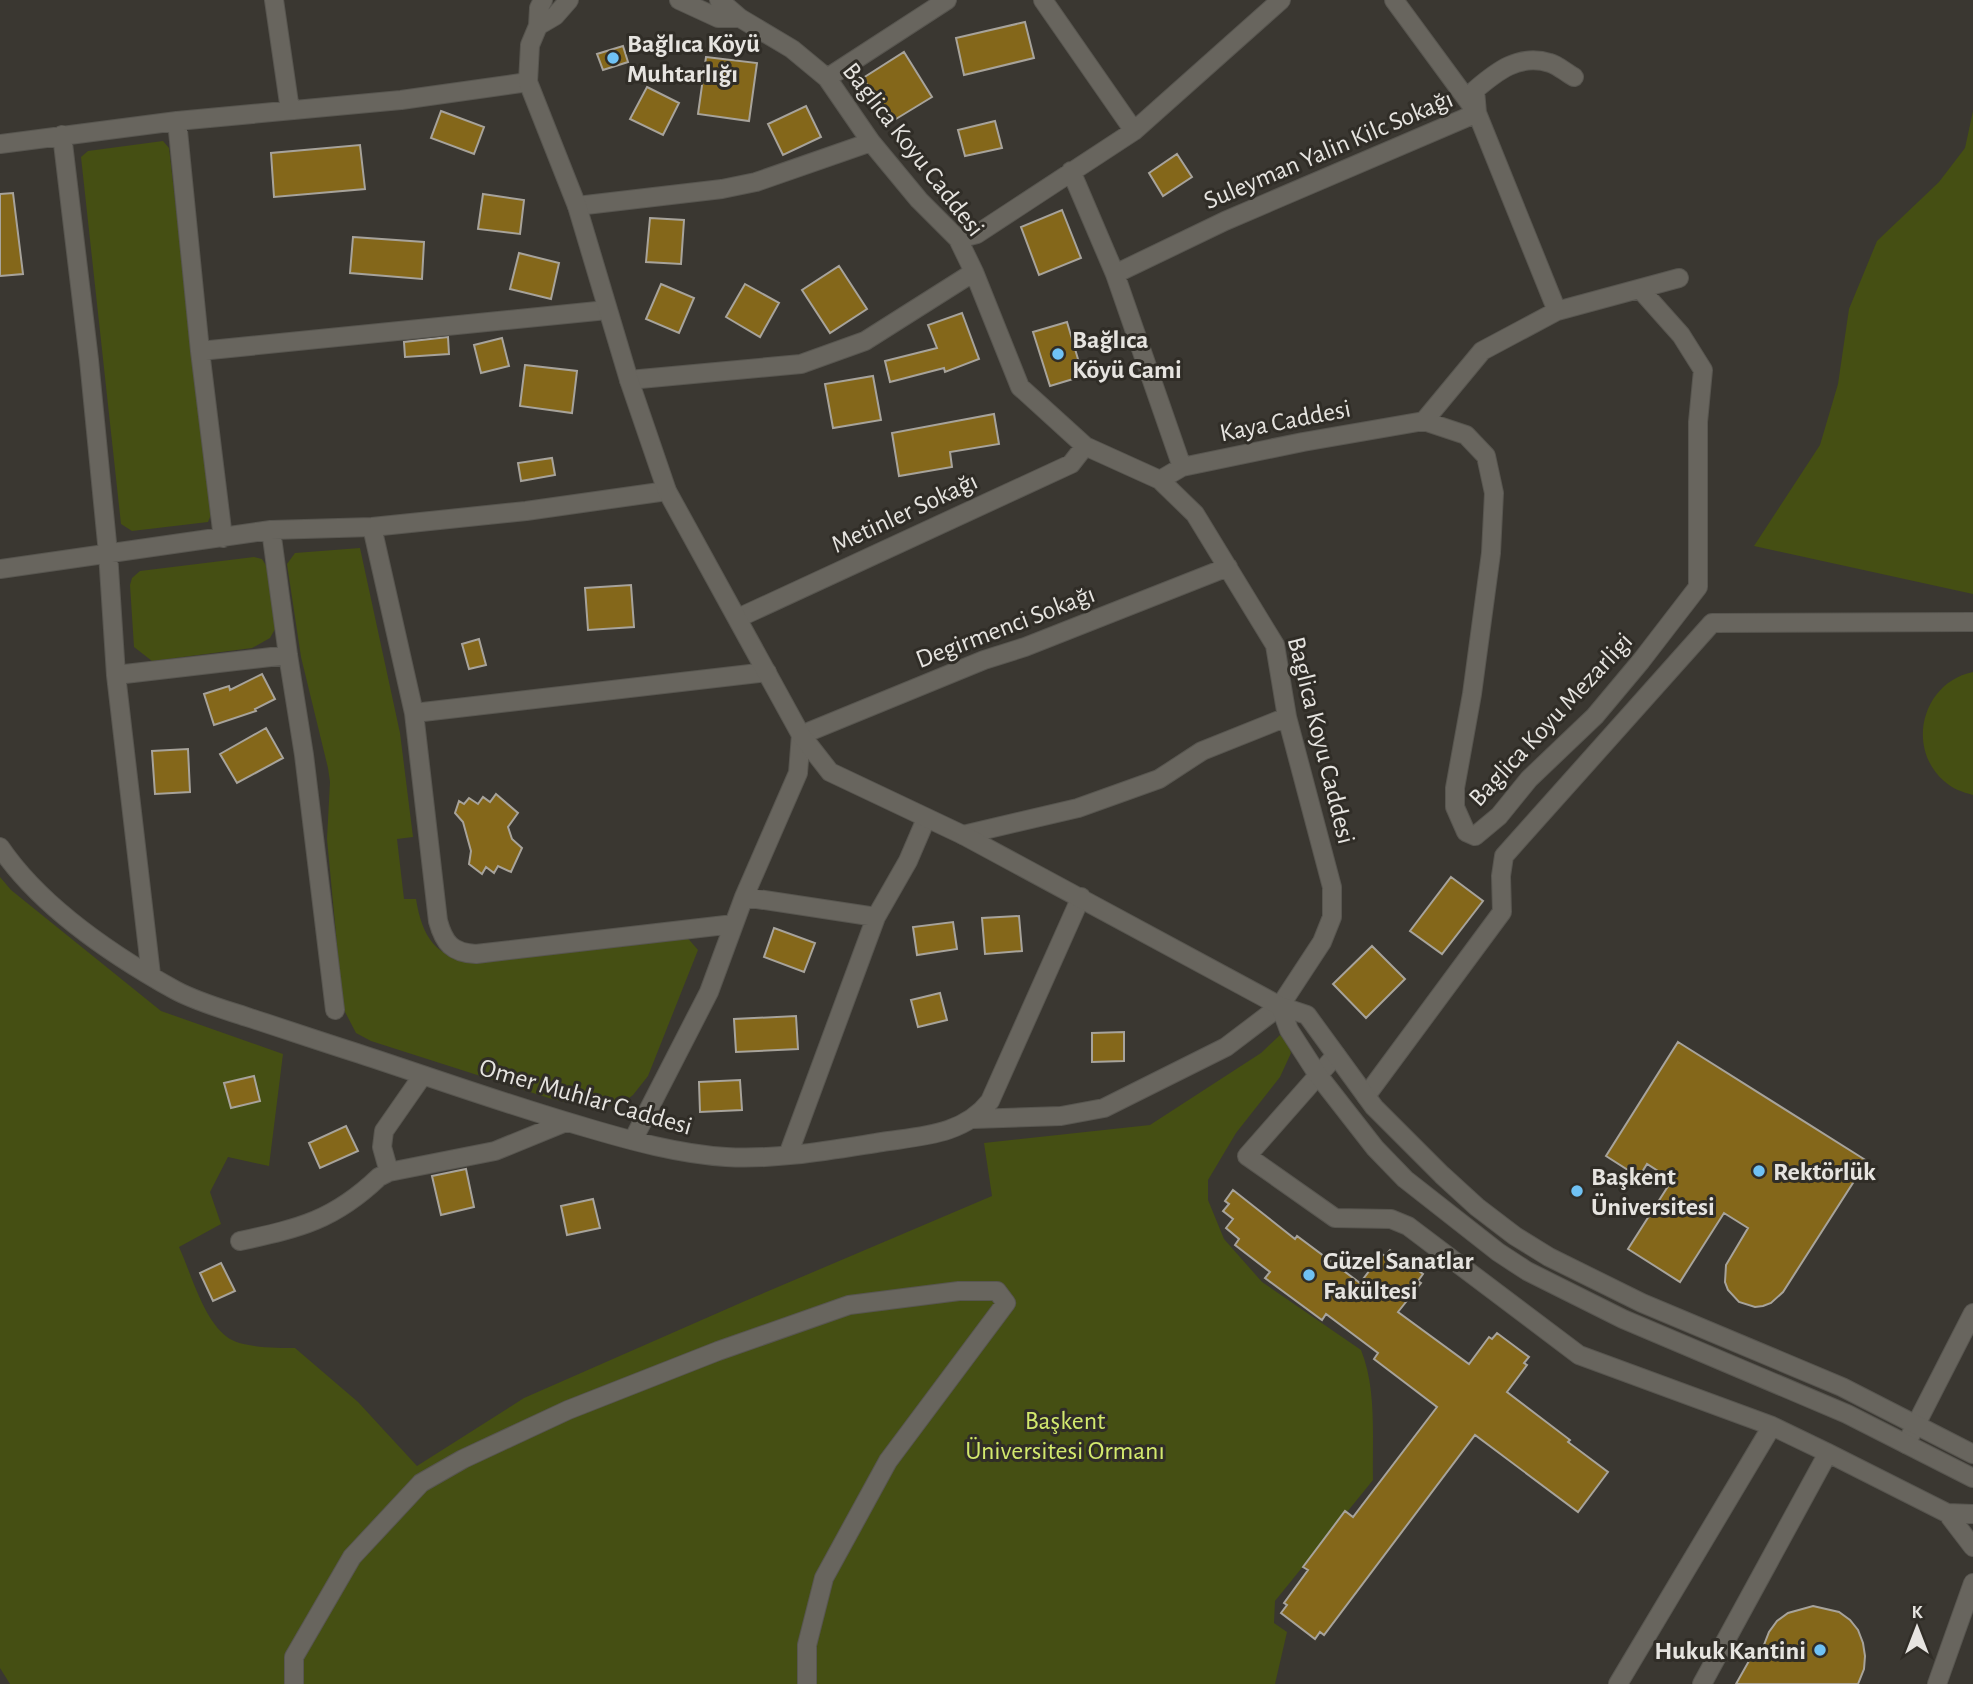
<svg xmlns="http://www.w3.org/2000/svg" width="1973" height="1684" font-family="'Alegreya Sans',sans-serif">
	<style>
		.green { fill: #454f13 }
		.building { fill: #84671a; stroke: #a7a39b; stroke-width: 2 }
		.lines { fill: none; stroke-linecap: round; stroke-linejoin: round }
		.minor-casing { stroke: #585650; stroke-width: 20 }
		.tertiary-casing { stroke: #585650; stroke-width: 20 }
		.minor { stroke: #68655e; stroke-width: 18 }
		.tertiary { stroke: #68655e; stroke-width: 18 }
		.poi-dot { fill: #70c2f4; stroke: #302d27; stroke-width: 2.5 }
		.labels { text-anchor: middle; stroke-width: 6; stroke-linejoin: round; paint-order: stroke }
		.poi-label { font-size: 26px; font-weight: bold; fill: #e6e4e0; stroke: #302d27; text-anchor: start }
		.street-label { font-size: 26px; fill: #e6e4e0; stroke: #302d27 }
		.park-label { font-size: 26px; fill: #d3e96d; stroke: #302d27 }
	</style>
	<rect width="100%" height="100%" fill="#3a3731"/>
	<!-- green -->
	<path class="green" d="M1973 111V594L1754 546 1820 445 1838 384 1849 309 1877 241 1939 182 1965 148Z
		M163 141 169 148 211 515 208 522 132 531 121 524 81 157 88 151Z
		M360 548 400 733 413 837 397 839 404 899H416C422 937 437 961 477 960L685 935 698 950 648 1076 633 1095 624 1102 606 1106 581 1105 552 1099 371 1041 356 1033 343 1008 327 839 330 782 328 768 301 657 287 564 295 553Z
		M254 557 262 559 267 567 275 629 270 638 252 648 152 661 134 647 130 585 132 578 140 571Z
		M1973 672V795C1962 792 1953 789 1944 781 1905 747 1923 682 1973 672Z
		M0 877 11 890 161 1011 283 1054 269 1166 228 1157 210 1192 221 1224 179 1247C191 1273 203 1319 227 1337 241 1348 277 1348 295 1348L358 1402 417 1466 524 1398 745 1301 992 1196 984 1143 1150 1125 1261 1053 1280 1035 1288 1043 1291 1053 1280 1077 1236 1133 1208 1180V1200L1224 1239 1262 1282 1361 1350C1377 1389 1372 1438 1373 1480L1275 1601 1274 1623 1287 1632 1275 1684H10L0 1668Z"/>
	<!-- building -->
	<path class="building" d="M1025 22 1034 58 964 75 956 38Z
		M623 46 628 62 603 70 597 54Z
		M904 52 932 97 891 122 863 78Z
		M706 57 757 63 749 121 698 114Z
		M647 87 679 103 663 135 630 119Z
		M806 106 821 137 783 155 768 124Z
		M441 111 484 127 474 154 431 138Z
		M995 121 1002 148 965 156 958 130Z
		M360 145 365 189 274 197 271 153Z
		M1177 154 1192 177 1163 196 1149 173Z
		M13 193 23 274 0 276V194Z
		M483 194 524 200 520 234 478 229Z
		M1062 210 1081 258 1039 275 1021 227Z
		M650 218 684 220 681 264 646 262Z
		M353 237 424 242 422 279 350 273Z
		M519 253 559 263 551 299 510 289Z
		M839 266 867 309 830 333 802 290Z
		M661 284 694 298 679 333 646 319Z
		M745 284 779 303 760 337 726 317Z
		M962 313 979 359 945 372 944 368 890 382 885 361 937 348 928 325Z
		M1067 322 1083 376 1050 386 1033 332Z
		M448 337 449 354 405 357 404 342Z
		M502 338 509 366 481 373 474 345Z
		M525 365 577 371 572 413 520 406Z
		M873 376 881 420 833 428 825 384Z
		M994 414 999 444 950 452 952 467 899 476 892 433Z
		M552 458 555 475 521 481 518 463Z
		M631 585 634 627 588 630 585 588Z
		M479 639 486 665 469 669 462 644Z
		M262 674 275 699 255 709 256 711 214 725 204 694 229 686 230 690Z
		M266 728 283 758 237 783 220 754Z
		M188 749 190 792 155 794 152 751Z
		M496 794 518 813 508 827 512 839 522 848 511 872 498 866 494 873 486 867 482 874 469 864 471 851 463 822 455 813 459 801 464 804 469 798 478 804 483 797 490 802Z
		M1451 877 1483 901 1442 954 1410 931Z
		M1019 916 1022 951 985 954 982 918Z
		M953 922 957 949 917 955 913 927Z
		M774 928 815 943 804 972 764 957Z
		M1372 946 1405 979 1366 1018 1333 984Z
		M940 993 947 1020 918 1027 911 1000Z
		M796 1016 798 1049 736 1052 734 1019Z
		M1124 1032V1061L1092 1062V1033Z
		M1678 1042 1867 1161 1783 1292 1771 1303 1763 1306 1755 1307 1739 1302 1728 1290 1725 1282 1726 1265 1748 1228 1724 1213 1680 1282 1628 1249 1672 1180 1647 1164 1639 1177 1606 1156Z
		M254 1076 260 1101 231 1108 224 1083Z
		M740 1080 742 1110 700 1112 699 1082Z
		M346 1126 358 1151 320 1168 309 1143Z
		M466 1169 474 1207 441 1215 432 1176Z
		M1233 1190 1295 1239 1297 1236 1360 1283 1382 1254 1385 1256 1390 1250 1423 1274 1418 1281 1421 1283 1398 1312 1469 1364 1489 1337 1492 1339 1497 1333 1529 1357 1524 1363 1527 1365 1507 1392 1570 1440 1568 1442 1608 1472 1578 1512 1475 1435 1324 1635 1320 1632 1315 1639 1281 1613 1287 1605 1284 1603 1308 1570 1303 1567 1345 1511 1353 1517 1437 1407 1374 1359 1378 1353 1326 1314 1322 1320 1265 1278 1270 1272 1235 1245 1239 1239 1226 1228 1233 1219 1223 1211 1229 1204 1225 1201Z
		M593 1199 600 1228 567 1235 561 1206Z
		M221 1263 235 1291 213 1301 200 1273Z
		M1813 1606 1839 1612 1850 1620 1858 1630 1863 1643 1865 1656 1864 1669 1858 1684H1736L1754 1652 1760 1655 1769 1632 1777 1621 1788 1613Z"/>
	<g class="lines">
		<defs>
			<path id="minor" d="M274 0 290 110
				M679 0 718 18H740
				M719 0 740 18 792 49 827 78 871 142 919 200 958 239 974 272 1020 387 1085 446 1160 480 1195 514 1275 645 1287 717 1332 887V917L1322 942 1280 1006 1226 1047 1104 1108 1061 1116 973 1119
				M1043 0 1134 131
				M1394 0 1477 113 1557 311
				M827 78 947 0
				M177 121 200 351
				M62 135 89 360 108 553 116 675 151 975
				M0 144 177 121 401 100 528 82
				M1071 171 1115 274 1182 467
				M577 206 722 189 756 182 871 142
				M958 239 977 234 1134 131 1281 0
				M1115 274 1225 221 1477 113 1475 90C1496 72 1519 53 1550 63 1558 65 1566 73 1574 77
				M629 380 801 364 865 341 974 272
				M1424 421 1482 351 1557 311 1679 278
				M1160 480 1182 467 1303 442 1424 421 1466 435 1486 456 1494 493 1491 553 1472 694 1455 788V807L1466 832 1475 836 1499 816 1529 779 1595 716 1641 661 1698 587V422L1703 370 1681 335 1640 289
				M372 527 414 713 438 921C444 943 452 953 476 954L734 924
				M271 530 288 655 304 755 335 1010
				M223 538 200 351 607 310
				M0 569 271 530 372 527 526 511 667 491
				M738 618 1071 464 1085 446
				M116 675 288 655
				M414 713 767 672
				M963 835 1078 808 1159 779 1202 751 1287 717
				M0 847C40 906 114 956 175 990 197 1002 223 1009 247 1017 284 1029 322 1042 360 1054 436 1079 511 1106 588 1128 632 1141 679 1154 726 1157 778 1160 831 1150 882 1142 921 1136 964 1135 990 1101L1081 897
				M744 897 876 917 908 861 926 819
				M1336 1055 1247 1156 1335 1218 1391 1219 1408 1226 1579 1355 1772 1426 1828 1453 1947 1513 1973 1547
				M1366 1096 1502 912 1501 876 1504 856 1712 623 1973 622
				M633 1140 709 992 744 897 798 773 801 735 984 660 1025 647 1228 567
				M788 1155 876 917
				M389 1172 382 1147 384 1131 423 1075
				M240 1241C299 1228 333 1221 379 1177L389 1172 495 1151 566 1122
				M1906 1444 1973 1313
				M1947 1513 1973 1514
				M294 1684V1657L352 1557 421 1483 463 1459 568 1410 718 1351 849 1305 959 1291H997L1006 1303 888 1461 824 1578 807 1645V1684
				M1618 1684 1772 1426
				M1702 1684 1828 1453
				M1937 1684 1973 1583"/>
			<path id="tertiary" d="M543 0 539 8 538 26 530 45 528 82 577 206 629 380 667 491 801 735 830 772 963 835 1280 1006 1307 1015 1374 1107 1442 1175 1477 1207 1515 1236 1549 1257 1642 1303 1842 1387 1973 1454
				M538 26 555 16 569 0
				M1280 1006 1289 1030 1318 1075 1375 1148 1405 1179 1498 1252 1527 1271 1623 1319 1847 1414 1973 1478"/>
		</defs>
		<!-- minor casing -->
		<use href="#minor" class="minor-casing"/>
		<!-- tertiary casing -->
		<use href="#tertiary" class="tertiary-casing"/>
		<!-- minor -->
		<use href="#minor" class="minor"/>
		<!-- tertiary -->
		<use href="#tertiary" class="tertiary"/>
	</g>
	<!-- markers -->
	<g class="poi-dot">
		<circle cx="613" cy="58" r="7"/>
		<circle cx="1058" cy="354" r="7"/>
		<circle cx="1759" cy="1171" r="7"/>
		<circle cx="1577" cy="1191" r="7"/>
		<circle cx="1309" cy="1275" r="7"/>
		<circle cx="1820" cy="1650" r="7"/>
	</g>
	<g class="labels">
		<!-- poi labels -->
		<g class="poi-label">
			<text x="627" y="52">Bağlıca Köyü<tspan x="627" dy="30">Muhtarlığı</tspan></text>
			<text x="1072" y="348">Bağlıca<tspan x="1072" dy="30">Köyü Cami</tspan></text>
			<text x="1773" y="1180">Rektörlük</text>
			<text x="1591" y="1185">Başkent<tspan x="1591" dy="30">Üniversitesi</tspan></text>
			<text x="1323" y="1269">Güzel Sanatlar<tspan x="1323" dy="30">Fakültesi</tspan></text>
			<text x="1806" y="1659" text-anchor="end">Hukuk Kantini</text>
		</g>
		<!-- street labels -->
		<g class="street-label">
			<text transform="translate(914 149) rotate(52)" y="9">Baglica Koyu Caddesi</text>
			<text transform="translate(1328 149) rotate(-23)" y="9">Suleyman Yalin Kilc Sokağı</text>
			<text transform="translate(1285 420) rotate(-11)" y="9">Kaya Caddesi</text>
			<text transform="translate(904 512) rotate(-25)" y="9">Metinler Sokağı</text>
			<text transform="translate(1005 626) rotate(-21)" y="9">Degirmenci Sokağı</text>
			<text transform="translate(1550 719) rotate(-47)" y="9">Baglica Koyu Mezarligi</text>
			<text transform="translate(1322 740) rotate(76)" y="9">Baglica Koyu Caddesi</text>
			<text transform="translate(586 1096) rotate(16)" y="9">Omer Muhlar Caddesi</text>
		</g>
		<!-- park labels -->
		<g class="park-label">
			<text x="1065" y="1429">Başkent<tspan x="1065" dy="30">Üniversitesi Ormanı</tspan></text>
		</g>
	</g>
	<!-- north arrow -->
	<g transform="translate(1917 1628)" stroke="#302d27" stroke-width="5" paint-order="stroke">
	<path d="M0-5L12 26L0 18L-12 26Z" fill="#e6e4e0"/>
	<text y="-10" font-size="19" font-weight="bold" text-anchor="middle" fill="#e6e4e0">K</text>
	</g>
</svg>
